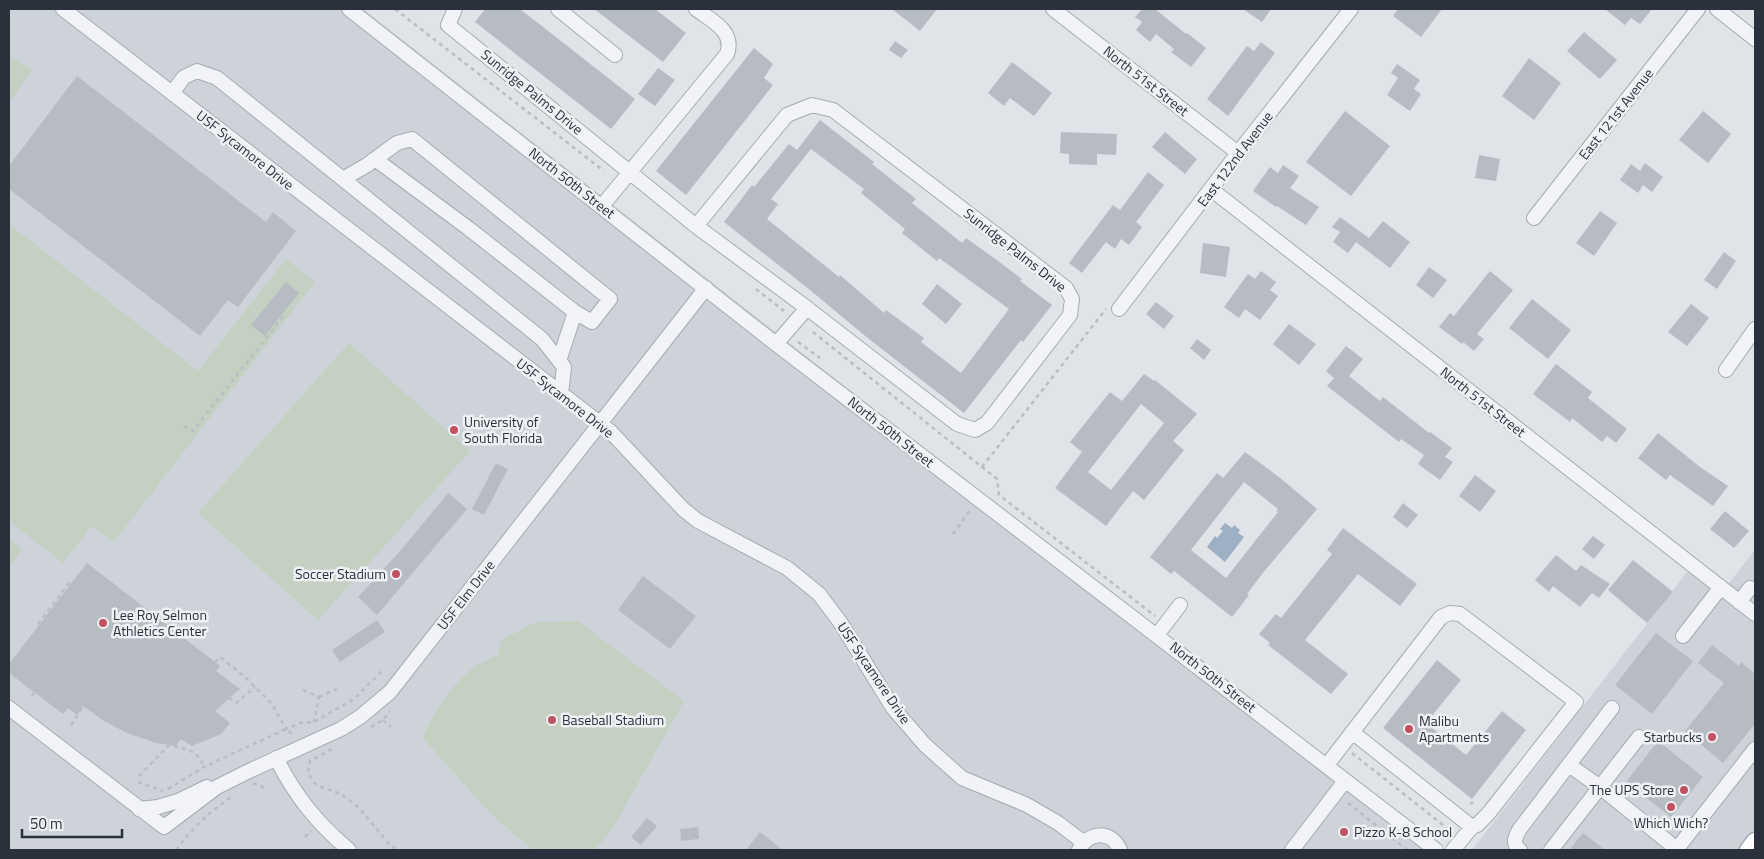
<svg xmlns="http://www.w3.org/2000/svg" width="1764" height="859" font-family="'Titillium Web',sans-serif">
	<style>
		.built { fill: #ced2d9 }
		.green { fill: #c5d0c2 }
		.water { fill: #9eb0c4 }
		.building { fill: #b7bcc3; fill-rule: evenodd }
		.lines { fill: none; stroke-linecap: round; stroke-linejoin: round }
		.minor-casing { stroke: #a6aab1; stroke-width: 16 }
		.major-casing { stroke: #a0a7b2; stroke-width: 19 }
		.path { stroke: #babdc2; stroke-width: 2.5; stroke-dasharray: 4 4; stroke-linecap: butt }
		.minor { stroke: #f2f3f6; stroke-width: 14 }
		.major { stroke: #fff; stroke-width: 16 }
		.poi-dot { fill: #c05162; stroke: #eff1f5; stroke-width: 2 }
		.labels { text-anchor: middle; stroke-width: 5; stroke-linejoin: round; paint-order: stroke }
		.street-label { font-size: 14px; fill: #2a313d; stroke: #eff1f5 }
		.poi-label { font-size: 14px; fill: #2a313d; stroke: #eff1f5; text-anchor: start }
	</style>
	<rect width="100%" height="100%" fill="#e0e3e7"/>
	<!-- built -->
	<path class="built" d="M9 9H363L1437 850H9Z
		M1755 550V850H1472L1697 559 1729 583Z"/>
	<!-- green -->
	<path class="green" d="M9 55 33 70 9 102Z
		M9 224 198 371 286 259 315 282 114 542 92 526 63 563 9 521Z
		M349 343 470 451 318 620 198 513Z
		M9 539 22 549 9 567Z
		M578 621 684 701 613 828 595 850H533L492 815 422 737C436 711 450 686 473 668 480 663 490 659 498 655L501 640 536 622Z"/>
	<!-- water -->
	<path class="water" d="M1225 523 1232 528 1234 525 1240 530 1238 533 1244 537 1225 562 1207 547 1215 536 1217 538 1223 531 1220 529Z"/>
	<!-- building -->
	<path class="building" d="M485 9H520L635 99 611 129 475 22Z
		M594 9H655L686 33 663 62Z
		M892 9H937L920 31Z
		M1142 9H1155L1186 34 1187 33 1206 48 1191 67 1171 52 1174 49 1156 34 1150 42 1136 30 1142 22 1135 17Z
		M1243 9H1271L1262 22Z
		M1398 9H1442L1421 37 1393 16Z
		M1605 9H1652L1640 24 1631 18 1625 25Z
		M1584 32 1617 60 1600 79 1567 51Z
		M895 41 908 50 901 58 889 50Z
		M1261 42 1275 53 1228 116 1207 99 1247 46 1254 51Z
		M754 48 773 64 764 78 773 85 686 195 656 171Z
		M1529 58 1561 83 1534 120 1502 96Z
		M1012 62 1052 93 1034 116 1010 98 1004 106 988 93Z
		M1397 64 1420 80 1414 89 1421 94 1410 111 1387 95 1398 78 1391 73Z
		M658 68 675 80 655 106 638 94Z
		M77 76 266 222 273 212 296 231 238 307 228 300 200 336 9 189V166Z
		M1345 111 1390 146 1351 196 1306 162Z
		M1703 111 1731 134 1708 163 1679 140Z
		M820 120 874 162 872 164 916 199 912 203 962 243 966 238 994 258 1022 279 1020 281 1052 305 1023 342 1021 340 964 413 869 339 810 290 724 222 752 185 754 187 789 144 797 150ZM811 149 864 189 861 193 905 229 902 233 937 261 939 258 1009 309 961 373 921 342 924 338 886 310 884 313 840 275 839 277 767 219 778 204 771 199Z
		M1061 132 1117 134 1116 155 1097 154V165L1069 164V154L1060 153Z
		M1165 132 1197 159 1185 174 1152 147Z
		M1479 155 1500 159 1496 181 1475 178Z
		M1645 163 1663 177 1652 192 1643 185 1638 193 1620 180 1631 164 1640 171Z
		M1283 165 1299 176 1290 188 1319 207 1306 225 1277 206 1276 207 1253 191 1270 167 1278 173Z
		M1148 172 1164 185 1136 222 1142 227 1129 245 1121 239 1115 249 1106 242 1082 273 1069 263 1113 205 1120 210Z
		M1600 211 1617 223 1594 256 1576 243Z
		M1340 217 1369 238 1383 221 1410 242 1390 268 1356 242 1348 253 1333 242 1340 232 1332 227Z
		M1203 243 1230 247 1226 277 1200 273Z
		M1724 252 1736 261 1717 289 1704 280Z
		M1429 267 1447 280 1433 298 1416 285Z
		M1261 271 1276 282 1270 290 1278 296 1260 320 1245 309 1239 318 1224 307 1248 274 1255 279Z
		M1490 271 1513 290 1477 334 1484 339 1474 351 1463 342 1462 344 1439 327 1450 313 1454 316Z
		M286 282 299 293 265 336 251 325Z
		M937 284 962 304 946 324 922 304Z
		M1532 299 1571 330 1548 359 1509 328Z
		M1156 302 1174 316 1164 329 1146 314Z
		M1691 304 1709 318 1687 346 1668 332Z
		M1289 324 1316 344 1299 365 1273 344Z
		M1197 339 1211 350 1204 360 1190 348Z
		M1346 346 1363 359 1349 376 1380 401 1383 397 1429 433 1430 432 1452 448 1445 457 1453 462 1440 480 1418 464 1424 455 1401 439 1399 442 1327 386 1334 378 1326 371Z
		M1556 364 1592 392 1588 398 1627 429 1616 443 1607 436 1602 442 1572 418 1570 422 1533 394Z
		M1144 374 1154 381 1155 380 1197 414 1173 441 1184 450 1144 500 1133 491 1106 526 1055 488 1082 452 1070 442 1110 392 1122 401ZM1141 404 1164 423 1111 490 1088 472Z
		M1658 433 1700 467 1728 486 1713 506 1670 475 1666 480 1638 458Z
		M1245 452 1279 477 1317 509 1262 574 1247 594 1249 595 1232 617 1174 571 1171 574 1150 557 1217 473 1223 478ZM1244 482 1278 509 1276 511 1278 512 1226 578 1191 550Z
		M496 463 508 469 484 515 472 509Z
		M1475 475 1496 491 1480 512 1459 496Z
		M448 493 467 509 377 615 358 597 401 550Z
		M1403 503 1418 515 1407 528 1393 517Z
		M1725 511 1749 531 1734 548 1710 529Z
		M1343 528 1417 584 1400 606 1358 574 1305 640 1348 674 1331 694 1268 645 1270 643 1259 634 1276 614 1281 618 1332 554 1327 550Z
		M1593 536 1605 545 1594 559 1582 549Z
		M1556 555 1576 571 1581 565 1610 584 1599 598 1592 593 1580 607 1553 586 1549 592 1535 580Z
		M1633 560 1673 592 1647 623 1608 590Z
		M87 563 220 666 216 671 240 689 215 711 230 723 221 734 192 746 181 739 176 746 156 743 127 733 104 721 83 706 77 715 68 708 63 714 9 673V664Z
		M643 576 696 616 670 649 618 610Z
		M377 620 385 632 340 662 332 650Z
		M1656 633 1693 661 1652 714 1615 685Z
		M1712 645 1739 666 1741 662 1755 674V724L1723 763 1685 731 1724 683 1698 663Z
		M1437 660 1461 680 1426 723 1466 755 1502 711 1526 730 1472 799 1383 728Z
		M1658 741 1703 777 1671 817 1626 782Z
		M647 818 657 826 641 845 631 837Z
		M698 827 699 839 681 841 680 829Z
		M760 832 783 850H746Z
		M1583 833 1605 850H1569Z"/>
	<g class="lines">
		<defs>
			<path id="minor" d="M63 9 610 431 683 509 698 521 787 568 819 594 840 622 893 708 925 745 962 778 1027 805 1058 823 1083 842
				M349 9 776 344 1436 850
				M455 9 448 25 696 226
				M558 9 615 55
				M1053 9 1238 153
				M1717 9 1755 39
				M172 93 184 77 197 71 217 78 542 339 564 367 561 394
				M375 159 468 228 575 312
				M343 179 367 165 397 143 412 139 610 299 592 322 575 312 559 361
				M1212 190 1755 614
				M602 206 727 54C735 31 712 21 696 9
				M1534 218 1698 9
				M1119 309 1238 153 1351 9
				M776 344 807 308 957 424 975 430 987 423 1070 315 1072 299 1066 288 833 110 812 105 787 115 696 226 807 308
				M1726 370 1755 329
				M1739 602 1750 588
				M1157 635 1180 605
				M1683 636 1721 587
				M9 708 164 827 217 787 249 771 341 729 360 717 390 692 706 288
				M1352 732 1472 827
				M276 758C296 797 316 822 349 850
				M1327 765 1441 617 1450 613 1460 614 1576 702 1488 814 1477 825 1472 827 1453 850
				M1569 765 1600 787 1678 850
				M139 809 158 807 178 801 207 787
				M1079 850C1088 831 1112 830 1120 850
				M1292 850 1345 781
				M1520 850C1512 844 1515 838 1519 830L1612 708
				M1551 850 1639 737
				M1676 850 1755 749"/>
			<path id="major" d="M1748 850 1755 841"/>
		</defs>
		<!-- minor casing -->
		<use href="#minor" class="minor-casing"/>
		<!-- major casing -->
		<use href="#major" class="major-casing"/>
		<!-- path -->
		<path class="path" d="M395 9 604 171
			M756 289 784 311
			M813 332 997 479 999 495 1155 616
			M798 342 820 358
			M184 426 193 431 286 313
			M982 467 1106 309
			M953 534 970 510
			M38 624 70 582 71 584
			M215 662 220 657 245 677 272 704 286 729 300 723 314 722 354 699 383 670
			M303 690 319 697 314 722
			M32 696 34 693
			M319 697 337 689
			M229 698 236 703 255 687
			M383 720 391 727
			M71 725 83 706
			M371 727 383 720 390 711
			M332 749 310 761 308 773 313 782 321 787 341 794 360 809 389 844 397 850
			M1352 753 1452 832
			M139 776 169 745C186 749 197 749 204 767
			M138 782 163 791
			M253 783 265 788
			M168 789 204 767 286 729 292 734
			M1348 803 1407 850
			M1470 804 1473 802
			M305 837 311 831
			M176 850C195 825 208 813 234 795"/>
		<!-- minor -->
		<use href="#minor" class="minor"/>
		<!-- major -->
		<use href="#major" class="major"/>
	</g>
	<!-- markers -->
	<g class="poi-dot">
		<circle cx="454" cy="430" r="5"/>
		<circle cx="396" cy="574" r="5"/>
		<circle cx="103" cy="623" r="5"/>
		<circle cx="552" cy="720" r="5"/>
		<circle cx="1409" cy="729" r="5"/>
		<circle cx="1712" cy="737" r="5"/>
		<circle cx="1684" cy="790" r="5"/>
		<circle cx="1671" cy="807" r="5"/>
		<circle cx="1344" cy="832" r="5"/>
	</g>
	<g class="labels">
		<!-- street labels -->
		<g class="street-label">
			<text transform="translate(1146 81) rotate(38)" y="5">North 51st Street</text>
			<text transform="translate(532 92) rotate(39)" y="5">Sunridge Palms Drive</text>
			<text transform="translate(1616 114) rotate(-52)" y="5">East 121st Avenue</text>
			<text transform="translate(245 150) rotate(38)" y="5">USF Sycamore Drive</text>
			<text transform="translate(1235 159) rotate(-53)" y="5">East 122nd Avenue</text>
			<text transform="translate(572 183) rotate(38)" y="5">North 50th Street</text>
			<text transform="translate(1015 250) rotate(38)" y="5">Sunridge Palms Drive</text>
			<text transform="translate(565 398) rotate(38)" y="5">USF Sycamore Drive</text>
			<text transform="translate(1483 402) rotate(38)" y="5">North 51st Street</text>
			<text transform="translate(891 432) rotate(38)" y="5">North 50th Street</text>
			<text transform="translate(466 595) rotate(-52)" y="5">USF Elm Drive</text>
			<text transform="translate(874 673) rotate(56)" y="5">USF Sycamore Drive</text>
			<text transform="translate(1213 677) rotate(38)" y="5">North 50th Street</text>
		</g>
		<!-- poi labels -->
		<g class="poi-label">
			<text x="464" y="427">University of<tspan x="464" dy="16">South Florida</tspan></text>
			<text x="386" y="579" text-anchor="end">Soccer Stadium</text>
			<text x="113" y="620">Lee Roy Selmon<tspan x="113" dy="16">Athletics Center</tspan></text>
			<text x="562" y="725">Baseball Stadium</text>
			<text x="1419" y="726">Malibu<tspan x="1419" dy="16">Apartments</tspan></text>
			<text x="1702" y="742" text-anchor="end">Starbucks</text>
			<text x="1674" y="795" text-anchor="end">The UPS Store</text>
			<text x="1671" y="828" text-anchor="middle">Which Wich?</text>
			<text x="1354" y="837">Pizzo K-8 School</text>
		</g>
	</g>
	<!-- border -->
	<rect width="1764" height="859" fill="none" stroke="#2a313d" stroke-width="20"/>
	<!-- scale -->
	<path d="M22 829v8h100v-8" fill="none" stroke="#2a313d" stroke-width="2.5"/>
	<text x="30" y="829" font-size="15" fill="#2a313d" stroke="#eff1f5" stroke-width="4" paint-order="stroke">50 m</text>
</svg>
